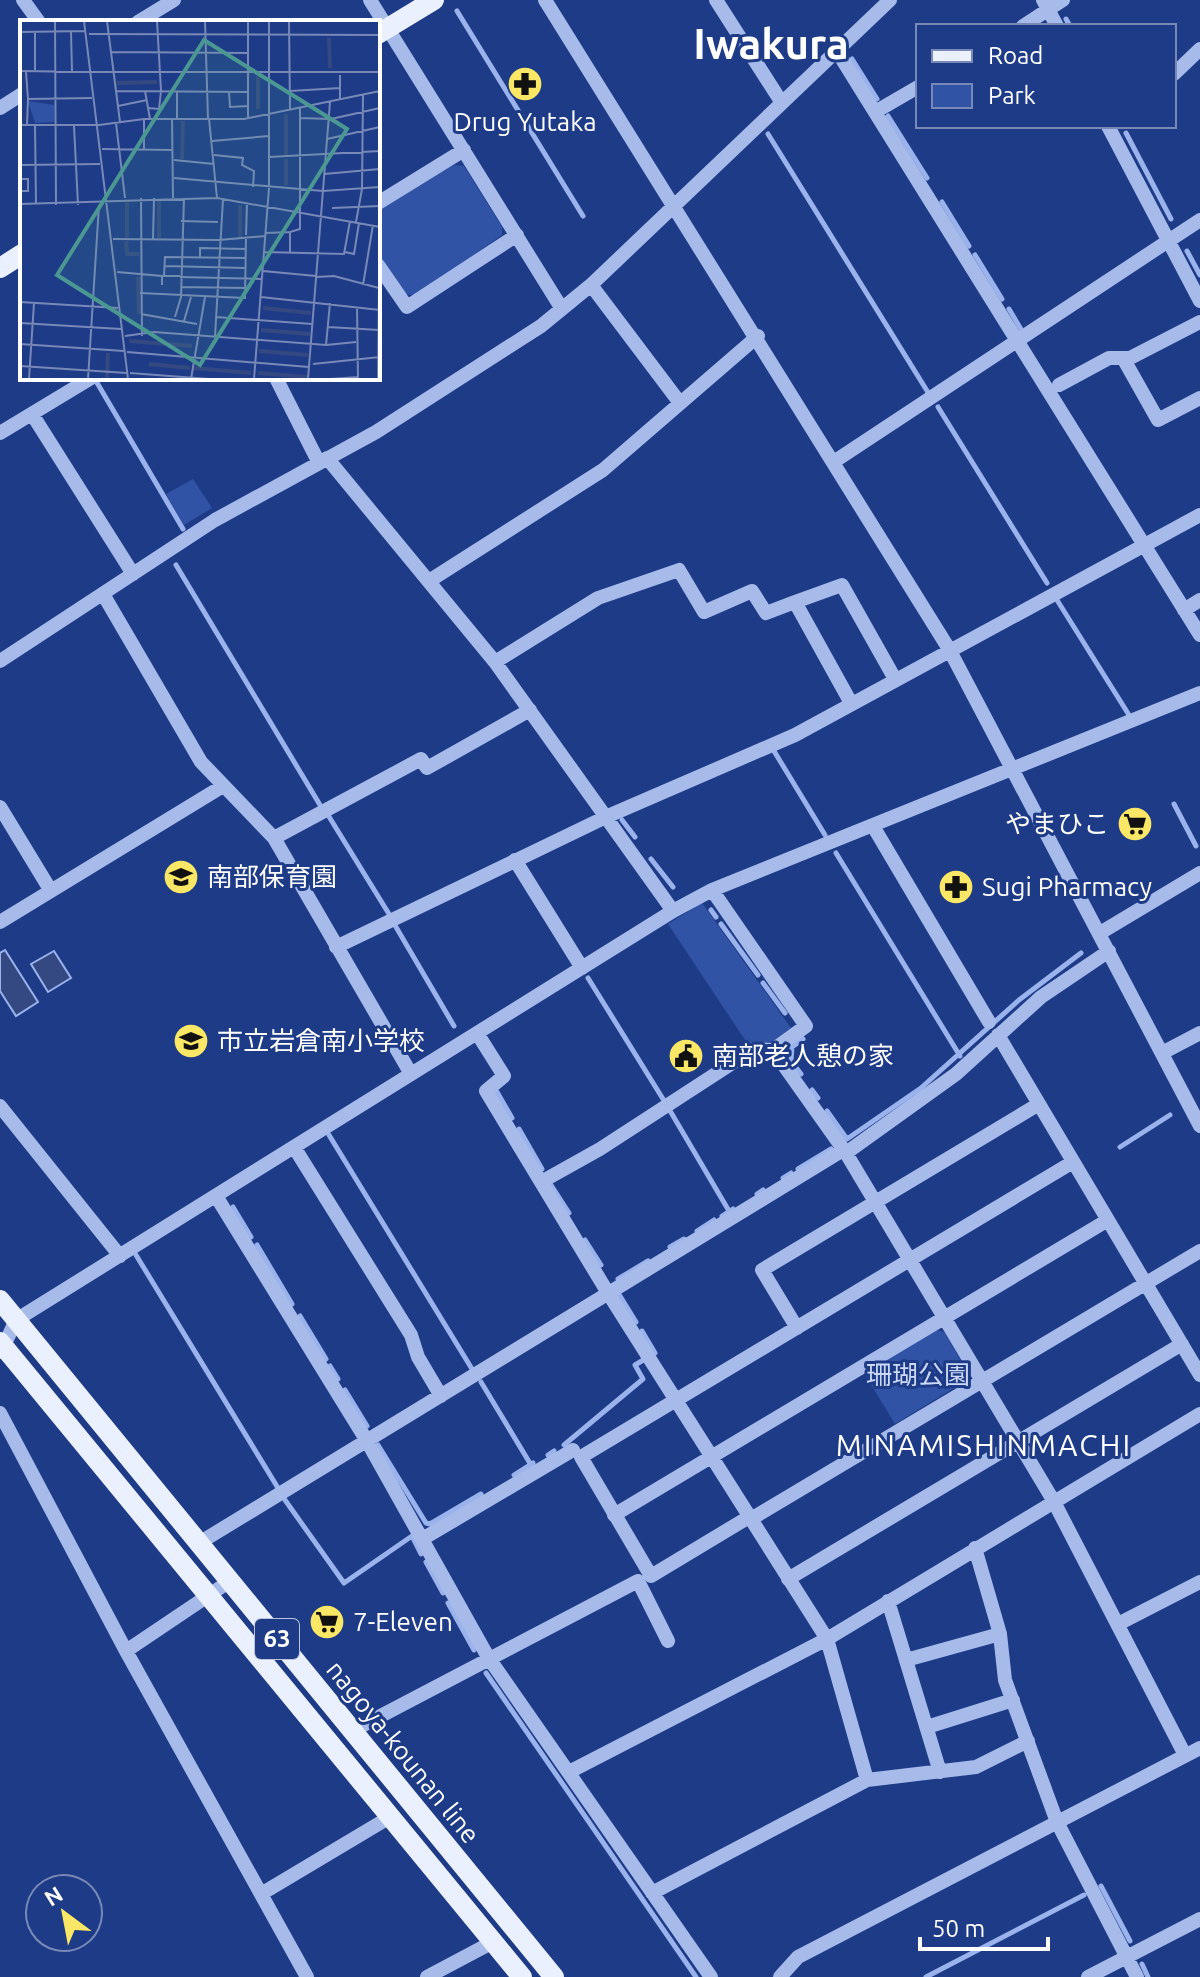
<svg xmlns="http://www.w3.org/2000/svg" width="1200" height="1977" font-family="Ubuntu,'Noto Sans JP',sans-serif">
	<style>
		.green { fill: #3153a5 }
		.water { fill: #344982; stroke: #9ab3ed; stroke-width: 2 }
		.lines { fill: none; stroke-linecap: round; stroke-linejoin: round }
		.stream { stroke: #9ab3ed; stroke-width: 5 }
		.minor { stroke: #a7bbeb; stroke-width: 14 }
		.major { stroke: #ebf0fe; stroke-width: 20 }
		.labels { text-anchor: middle; stroke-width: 6; stroke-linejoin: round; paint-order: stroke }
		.shield { fill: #1e3b87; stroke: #bcc4db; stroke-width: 2 }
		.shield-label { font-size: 24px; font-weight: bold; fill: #fff }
		.poi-label { font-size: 26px; fill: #fff; stroke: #1e3b87; text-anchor: start }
		.park-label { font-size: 26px; fill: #ccd9f8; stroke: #1e3b87 }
		.street-label { font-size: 26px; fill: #fff; stroke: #1e3b87 }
		.quarter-label { font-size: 30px; letter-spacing: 2px; fill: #fff; stroke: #1e3b87 }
		.town-label { font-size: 42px; font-weight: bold; fill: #fff; stroke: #1e3b87 }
		.inset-river { fill: none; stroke: #344982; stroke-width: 4 }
		.inset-road { fill: none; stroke: #7889b7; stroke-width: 2 }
		.view { fill: #4b9892; fill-opacity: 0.15; stroke: #4b9892; stroke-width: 4 }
		.inset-edge { fill: none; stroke: #fff; stroke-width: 4 }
	</style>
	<rect width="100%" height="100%" fill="#1e3b87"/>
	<!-- green -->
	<path class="green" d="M454 165 464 166 502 227V235L415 296 406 294 378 254V209Z
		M193 479 212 508 184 525 166 494Z
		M702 903 791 1028 772 1042 749 1046 668 924Z
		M937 1330 944 1332 968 1373 967 1380 895 1424 864 1373Z"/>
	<!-- water -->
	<path class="water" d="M5 950 38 1002 16 1016 0 991V953Z
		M54 951 71 978 48 992 31 964Z"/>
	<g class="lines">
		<!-- stream -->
		<path class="stream" d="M457 11 583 216
			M1066 19 1070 26
			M852 59 877 99
			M888 116 927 178
			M1126 133 1171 219
			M768 134 929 394
			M942 202 969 246
			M1187 251 1200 275
			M975 255 1002 299
			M1009 309 1022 331
			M96 381 183 529
			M938 407 1047 583
			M176 565 320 805
			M1057 600 1129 715
			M774 751 825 835
			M1174 804 1196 846
			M328 815 389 914
			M622 820 635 837
			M836 853 960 1056
			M651 859 673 887
			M711 910 716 917
			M721 924 758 975
			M396 927 454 1026
			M588 978 663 1099
			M763 983 785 1013
			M801 1074 791 1061 792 1047 803 1039
			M812 1090 818 1098
			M497 1092 512 1118
			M669 1109 729 1211
			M827 1111 847 1139 921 1088 1019 1000 1081 953
			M519 1129 542 1169
			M329 1135 472 1369
			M1120 1147 1170 1115
			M798 1169 831 1149
			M783 1178 791 1173
			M551 1185 569 1213
			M757 1194 763 1190
			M233 1207 251 1237
			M722 1216 733 1209
			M697 1231 714 1220
			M585 1240 601 1265
			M257 1245 292 1304
			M670 1247 684 1239
			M136 1255 278 1488
			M618 1279 648 1261
			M620 1296 636 1322
			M300 1316 326 1359
			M330 1366 338 1379
			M481 1382 531 1465
			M345 1390 367 1426
			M378 1445 426 1523 430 1524 481 1494
			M564 1445 643 1379 635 1365 655 1353 642 1331
			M548 1455 554 1451
			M514 1475 533 1463
			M285 1500 344 1583 412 1536 421 1554
			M426 1562 443 1593
			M448 1603 474 1650
			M486 1673 696 1977
			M1101 1886 1130 1941
			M1142 1964 1148 1977
			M926 1977 1084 1895"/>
		<!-- minor -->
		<path class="minor" d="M23 0 39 22
			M370 0 562 309
			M545 0 949 649 1200 1126
			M716 0 782 103
			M1043 0 1057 26
			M138 22 174 0
			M1023 26 1063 0
			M837 51 1200 635
			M1174 74 1200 49
			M0 108 22 94
			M875 112 918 87
			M1108 126 1200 301
			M378 203 464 150
			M378 265 407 307 517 235
			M591 285 680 403
			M1123 358 1158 420 1200 398
			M276 378 319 463
			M1059 385 1109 358H1130L1200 322
			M32 414 133 574
			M0 433 91 378
			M327 458 495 662 673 911
			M835 461 1200 220
			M429 581 603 470 758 336
			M103 594 201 762 274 838 411 1074
			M795 602 842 585 895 679
			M1184 610 1200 600
			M0 661 215 520 376 432 541 326 591 285 890 0
			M495 662 598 598 679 570 704 612 752 591 766 613 795 602 851 703
			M0 807 51 891
			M873 826 989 1022
			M274 838 421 759 427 768 530 710
			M515 860 582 968
			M0 922 223 786
			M1100 933 1200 873
			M336 947 608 816 795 735 1200 515
			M477 1033 504 1076 486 1091 608 1293 827 1639 867 1780
			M998 1035 1200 1375
			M773 1050 846 1153 1053 1500 1185 1755
			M1162 1053 1200 1033
			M0 1106 120 1256
			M294 1147 411 1335 418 1357 441 1396
			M846 1153 956 1074 1041 997 1109 951
			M541 1182 600 1149 754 1049 773 1050 806 1026 712 890
			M216 1196 367 1441 488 1657 711 1977
			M797 1328 762 1270 1039 1104
			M1 1352 16 1320 673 911 712 890 1200 693
			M0 1413 126 1651 307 1977
			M614 1515 1108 1220
			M749 1517 651 1576 581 1457 1073 1162
			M751 1519 1200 1251
			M424 1538 573 1450
			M199 1543 843 1150
			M975 1548 1000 1634 1005 1680 1057 1822 1137 1977
			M788 1579 1182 1344
			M888 1601 940 1772
			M1118 1624 1200 1582
			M126 1651 230 1581
			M906 1660 1000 1634
			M927 1727 1013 1700
			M352 1731 638 1581 668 1641
			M569 1772 827 1639 1200 1414
			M652 1893 867 1780 976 1767 1028 1741
			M261 1894 390 1817
			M427 1977 493 1942
			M780 1977 798 1957 1200 1748
			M1088 1977 1200 1919"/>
		<!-- major -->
		<path class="major" d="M378 34 434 0
			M0 268 22 254
			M0 1300 554 1977
			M0 1342 522 1977"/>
	</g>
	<!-- icons -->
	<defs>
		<symbol id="pharmacy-disc" viewBox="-11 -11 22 22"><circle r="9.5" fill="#fae765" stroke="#1e3b87"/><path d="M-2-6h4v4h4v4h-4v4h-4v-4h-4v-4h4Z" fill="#111"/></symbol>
		<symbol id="supermarket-disc" viewBox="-11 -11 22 22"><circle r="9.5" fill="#fae765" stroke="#1e3b87"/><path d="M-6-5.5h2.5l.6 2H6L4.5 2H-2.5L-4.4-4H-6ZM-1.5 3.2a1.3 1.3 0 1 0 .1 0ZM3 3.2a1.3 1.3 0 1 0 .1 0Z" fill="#111"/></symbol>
		<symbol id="school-disc" viewBox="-11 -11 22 22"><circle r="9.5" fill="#fae765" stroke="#1e3b87"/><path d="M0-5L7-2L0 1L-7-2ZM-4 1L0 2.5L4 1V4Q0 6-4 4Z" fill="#111"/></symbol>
		<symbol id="civic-disc" viewBox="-11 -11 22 22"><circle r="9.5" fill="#fae765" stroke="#1e3b87"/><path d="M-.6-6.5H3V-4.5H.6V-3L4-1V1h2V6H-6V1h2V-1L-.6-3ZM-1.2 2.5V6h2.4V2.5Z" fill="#111"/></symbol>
	</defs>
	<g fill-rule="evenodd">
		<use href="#pharmacy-disc" x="505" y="64" width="40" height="40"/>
		<use href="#supermarket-disc" x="1115" y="804" width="40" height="40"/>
		<use href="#school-disc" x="161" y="857" width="40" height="40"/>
		<use href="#pharmacy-disc" x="936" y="867" width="40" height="40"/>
		<use href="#school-disc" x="171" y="1021" width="40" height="40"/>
		<use href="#civic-disc" x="666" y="1036" width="40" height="40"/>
		<use href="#supermarket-disc" x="307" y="1602" width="40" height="40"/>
	</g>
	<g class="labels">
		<!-- shield labels -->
		<rect class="shield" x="255" y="1619" width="44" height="40" rx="6"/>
		<g class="shield-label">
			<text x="277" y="1647">63</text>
		</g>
		<!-- poi labels -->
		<g class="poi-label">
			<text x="525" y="131" text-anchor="middle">Drug Yutaka</text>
			<text x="1109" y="833" text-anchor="end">やまひこ</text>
			<text x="207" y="886">南部保育園</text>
			<text x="982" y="896">Sugi Pharmacy</text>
			<text x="217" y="1050">市立岩倉南小学校</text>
			<text x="712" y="1065">南部老人憩の家</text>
			<text x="353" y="1631">7-Eleven</text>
		</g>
		<!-- park labels -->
		<g class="park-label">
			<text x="918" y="1384">珊瑚公園</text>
		</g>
		<!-- street labels -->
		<g class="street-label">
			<text transform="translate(403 1752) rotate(51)" y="9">nagoya-kounan line</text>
		</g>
		<!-- quarter labels -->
		<g class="quarter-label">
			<text x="984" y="1456">MINAMISHINMACHI</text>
		</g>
		<!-- town labels -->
		<g class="town-label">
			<text x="771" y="59">Iwakura</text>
		</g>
	</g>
	<!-- overview -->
	<g transform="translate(20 20)">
		<rect width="360" height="360" fill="#1e3b87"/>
		<path d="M8 81 34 85V102L15 103Z" fill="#3153a5"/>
		<path class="inset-river" d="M309 18 310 48M97 63 137 62M238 89V56M266 136V94M162 139 163 101M266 165V139M220 217V185M107 218V181M139 218V181M106 221 107 234H119M118 257 119 294M243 288 291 293M241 310 290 314M109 321 172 326M239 331 288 335M129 344 170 348M173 348 231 353M238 353 287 357M87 359 88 333"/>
		<path class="inset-road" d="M35 1 36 185M64 1 108 359M87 1 100 102M137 1 141 71M185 1 188 99M228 1V98M269 1 270 90M0 12 65 11M15 12V50M51 12 52 51M69 14 360 15M91 32 228 33M0 51 69 52M6 52 8 79M69 52H360M320 55V80M96 71 228 72M125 71 130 99M157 71V98M270 71 320 68M209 72 210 87 228 86M98 86 127 80M128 88 139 89 141 71M152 98 153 178M280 98 311 99 360 88M124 99V130M189 99 197 178M96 103 105 178M0 105H79M7 105 8 79 72 78M15 105 16 184M79 105 124 99H224L360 71M54 106 58 185M307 119 360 107M192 121 249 116M82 129 152 130M194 135 223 138 222 145 234 151 233 167M249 137 360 131M154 140 194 144M0 145 80 144M304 154 360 149M154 158 303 171 360 167M0 159H8V171H0M121 178 122 316M0 184 197 178 360 207M312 188 360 186M161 201 198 202M336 202 342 169 343 75M270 212 280 209V88M246 213 270 212V233M226 215 227 183M93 219 199 220M133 219 134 178M199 220 246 216M244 232 324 234 330 201M325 232 334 234 339 203M180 237V228L226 229M145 246 225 248M243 251 296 256M97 252 142 256V265M160 256H144L145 237 226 238M160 257 242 259M296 257 314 256 359 268M343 265 353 205M161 267 225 268M120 273 225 278 226 217M241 277 360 290M0 282 98 288M337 287 338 359M121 294 177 304M155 297 161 277 164 178M196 297 292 304M164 301 171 277M0 303 101 309M308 307 359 310M105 316 134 312 306 325 310 283M195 317 203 179M0 324 104 331M306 325 336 322M107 332 289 347M293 344 360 337M0 346 107 353M110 353 189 359M9 359 14 283M68 359 79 185M171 359 185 277M234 359 249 168V1M288 359 310 82M310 359 338 357M358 359 359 268"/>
		<path class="view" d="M184 20 327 109 180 345 37 255Z"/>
		<rect width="360" height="360" class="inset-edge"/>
	</g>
	<!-- legend -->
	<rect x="916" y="24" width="260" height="104" fill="#1e3b87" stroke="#7889b7" stroke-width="2"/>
	<rect x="932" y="50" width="40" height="12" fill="#ebf0fe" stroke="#7889b7" stroke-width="2"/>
	<text x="988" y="64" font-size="24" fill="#ffffff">Road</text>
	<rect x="932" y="84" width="40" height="24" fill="#3153a5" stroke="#7889b7" stroke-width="2"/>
	<text x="988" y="104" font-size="24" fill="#ffffff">Park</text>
	<!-- north arrow -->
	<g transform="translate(64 1913) rotate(328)"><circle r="38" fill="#1e3b87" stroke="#7889b7" stroke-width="2"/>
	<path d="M0-6L14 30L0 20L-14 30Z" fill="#fae765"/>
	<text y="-12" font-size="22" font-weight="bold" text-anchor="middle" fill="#ffffff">N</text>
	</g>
	<!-- scale -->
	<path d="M920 1937v12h128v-12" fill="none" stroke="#ffffff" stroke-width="4"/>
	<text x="932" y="1937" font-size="24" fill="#ffffff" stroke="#1e3b87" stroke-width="6" paint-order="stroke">50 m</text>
</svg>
